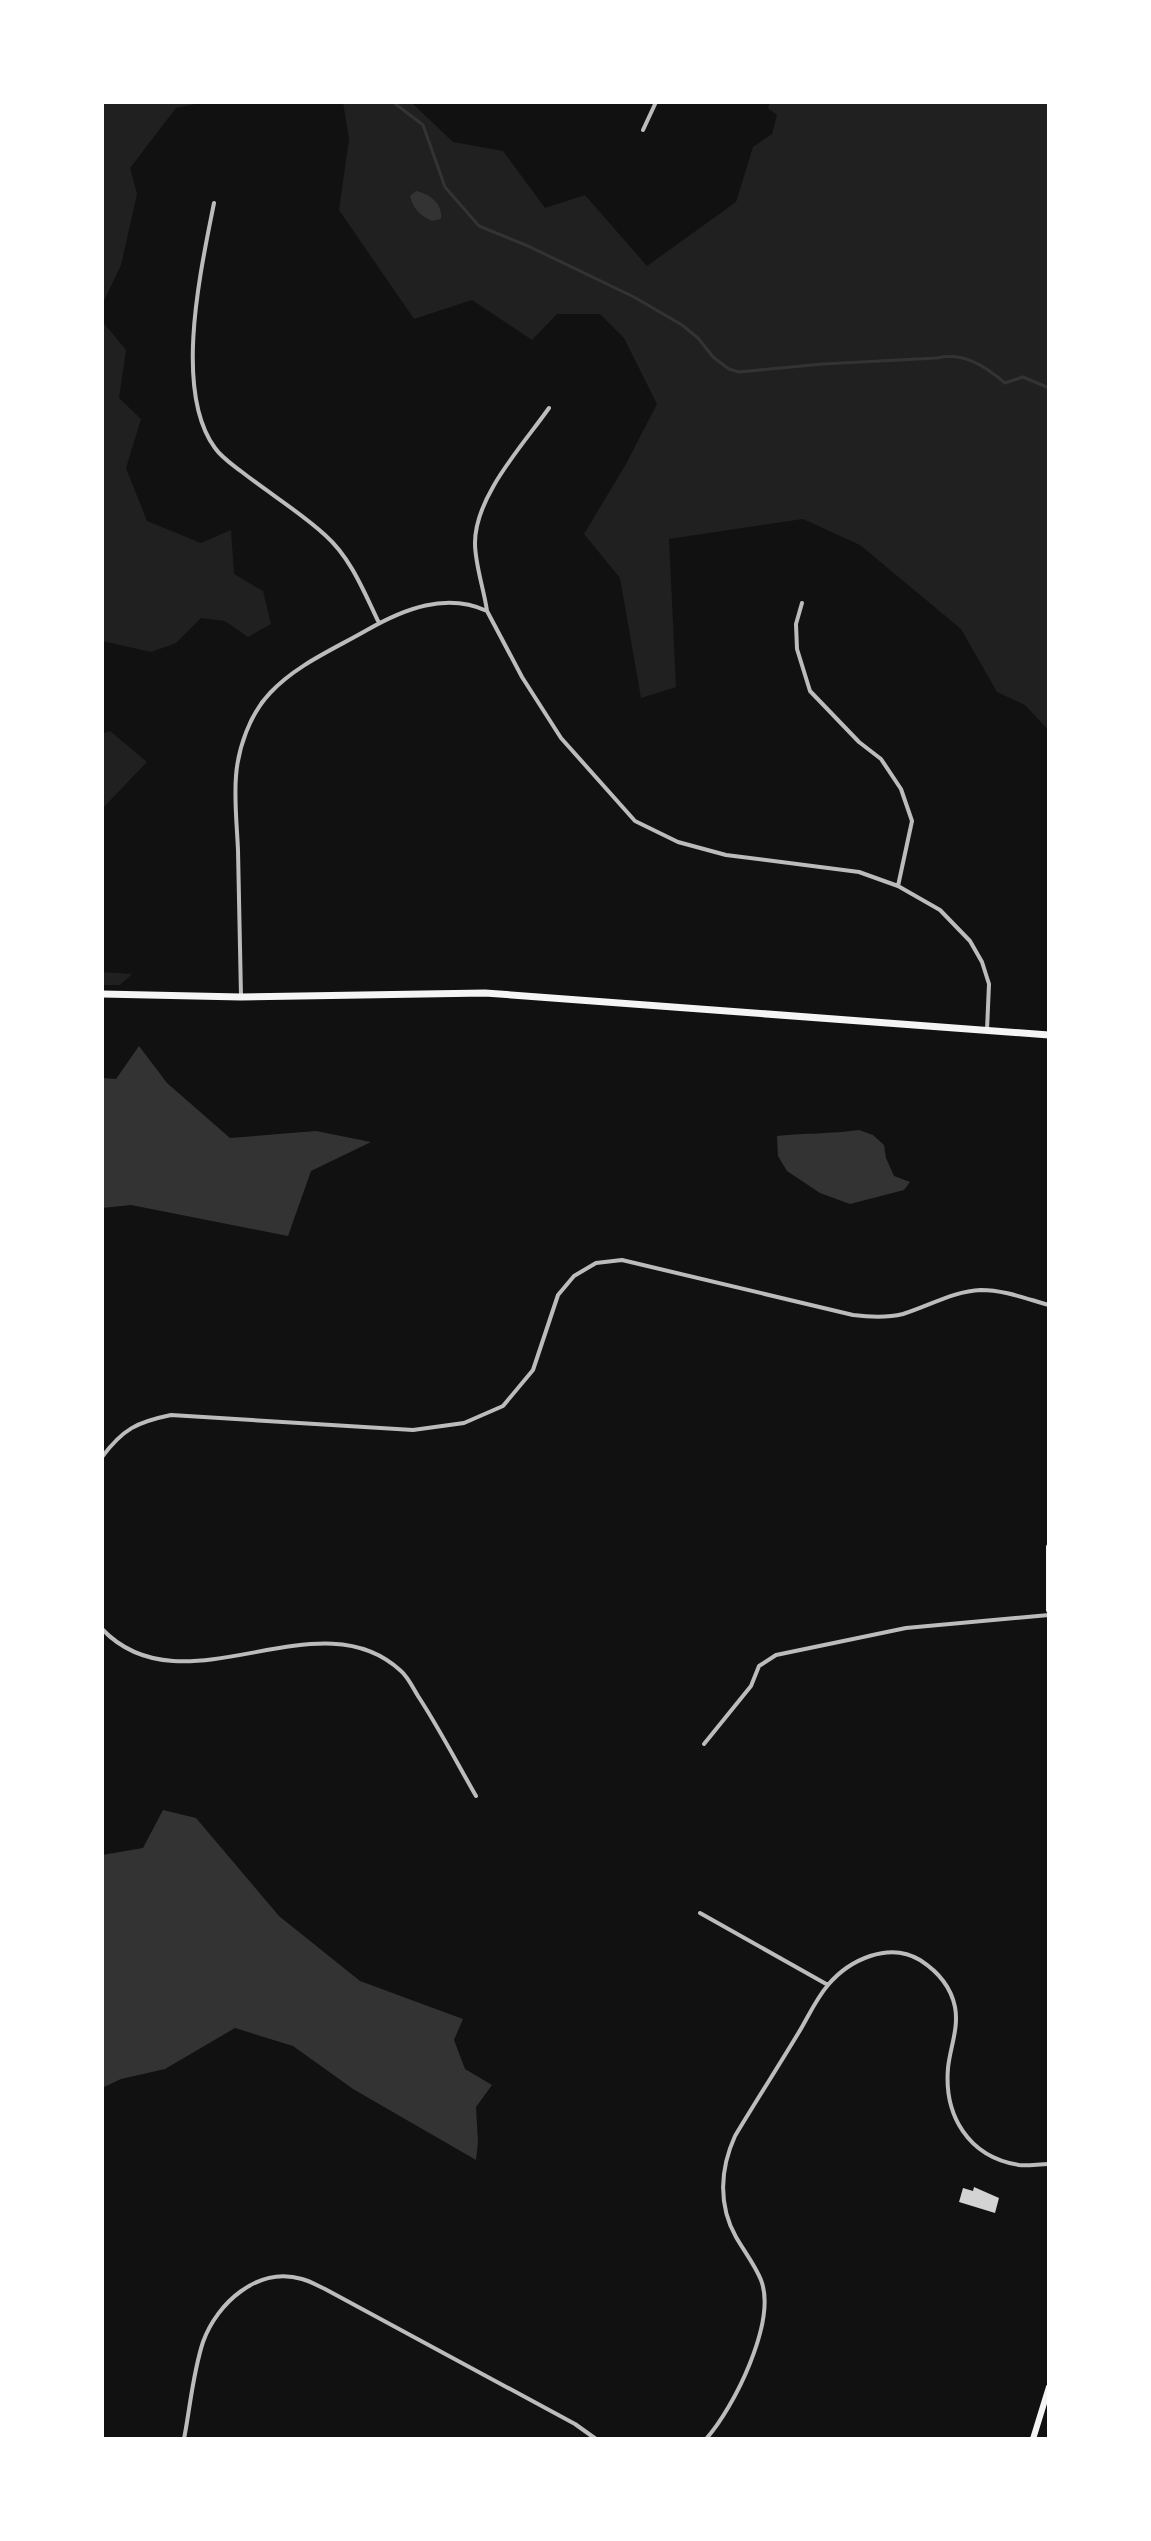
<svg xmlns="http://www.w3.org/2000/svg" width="1151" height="2541" font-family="Karla,sans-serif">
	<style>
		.green { fill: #202020 }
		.water { fill: #333 }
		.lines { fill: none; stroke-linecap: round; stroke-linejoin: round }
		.stream { stroke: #333; stroke-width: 3 }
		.building { fill: #d3d3d3 }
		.minor { stroke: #bcbcbc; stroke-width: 4 }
		.secondary { stroke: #f5f5f5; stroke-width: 6 }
		.primary { stroke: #f5f5f5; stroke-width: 7 }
	</style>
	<rect width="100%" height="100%" fill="#111"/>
	<!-- green -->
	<path class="green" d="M102 102H205L176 108 130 168 137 194 121 265 102 305Z
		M343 102H411L453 142 503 151 545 208 585 195 647 266 736 202 753 147 772 134 777 115 768 108 770 102H1049V731L1025 705 997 692 961 629 860 545 803 519 669 539 676 687 641 698 620 578 584 534 626 464 657 404 624 338 600 314H557L532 340 472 300 414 319 339 210 349 139Z
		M102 321 126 350 119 398 141 419 126 468 147 521 201 543 231 530 234 574 263 591 271 624 248 637 225 621 201 618 176 643 151 652 102 641Z
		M110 731 147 762 102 809V734Z
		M102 972 132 974 120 985H102Z"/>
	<!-- water -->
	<path class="water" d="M416 191C430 194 443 204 441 219L432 221C420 215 413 209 410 196Z
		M139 1046 167 1083 230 1138 316 1131 371 1142 311 1171 288 1236 131 1205 102 1208V1078L116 1079Z
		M859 1130 873 1135 884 1145 886 1158 894 1176 910 1182 904 1190 850 1204 820 1193 787 1171 778 1156 777 1136C805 1133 831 1134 859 1130Z
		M163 1810 196 1818 279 1916 360 1981 463 2019 454 2040 465 2069 492 2085 476 2107 478 2142 476 2160 353 2089 293 2046 235 2028 165 2069 121 2079 102 2088V1855L143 1848Z"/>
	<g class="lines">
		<!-- stream -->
		<path class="stream" d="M393 102 423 125 445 187 479 226 528 246 634 297 682 325 698 338 713 357 729 369 739 372 823 364 937 358C964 352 985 366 1005 383L1023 377 1049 388"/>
	</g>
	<!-- building -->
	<path class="building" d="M974 2187 999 2198 995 2213 959 2202 963 2188 973 2191Z"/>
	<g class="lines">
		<!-- minor -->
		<path class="minor" d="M643 130 656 102
			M214 203C201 269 173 391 215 448 222 458 233 465 242 472 270 494 300 512 325 535 351 558 364 592 379 623
			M802 603 796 624 797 649 810 691 859 742 881 759 901 789 912 821 898 886
			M487 611 522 677 561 738 635 821 678 842 726 855 859 872 898 886 940 910 970 941 982 962 989 984 987 1030
			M241 996C240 947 239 898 238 850 237 826 234 800 236 776 238 748 250 714 270 693 296 665 334 649 367 630 404 609 446 592 487 611 484 589 475 565 475 543 475 496 523 445 549 408
			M102 1457C123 1429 137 1422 171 1415L413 1430 464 1423 503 1406 533 1370 558 1295 574 1276 596 1263 622 1260 853 1315C869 1317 887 1318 903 1314 929 1306 954 1291 981 1290 1004 1290 1027 1299 1049 1305
			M102 1629C184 1715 318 1593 401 1671 408 1677 413 1688 418 1696 439 1728 457 1763 476 1796
			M704 1744 751 1686 759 1666 776 1655 906 1628 1049 1615
			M700 1913 828 1985
			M184 2439C190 2408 193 2372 203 2342 217 2303 258 2266 302 2279 310 2281 318 2286 325 2289L575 2424 596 2439
			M706 2439C734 2408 777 2321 761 2280 755 2265 744 2251 736 2237 718 2205 720 2169 735 2136 756 2101 778 2067 799 2032 808 2017 816 1999 828 1985 849 1960 889 1941 920 1960 937 1971 951 1987 955 2007 959 2028 950 2048 948 2068 944 2115 968 2157 1019 2165 1028 2166 1039 2164 1049 2164"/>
		<!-- secondary -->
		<path class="secondary" d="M1049 1547V1610
			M1033 2439 1049 2387"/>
		<!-- primary -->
		<path class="primary" d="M102 994 241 997 485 993 1049 1035"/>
	</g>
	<!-- border -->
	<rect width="1151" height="2541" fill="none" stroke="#ffffff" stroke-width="208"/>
</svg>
